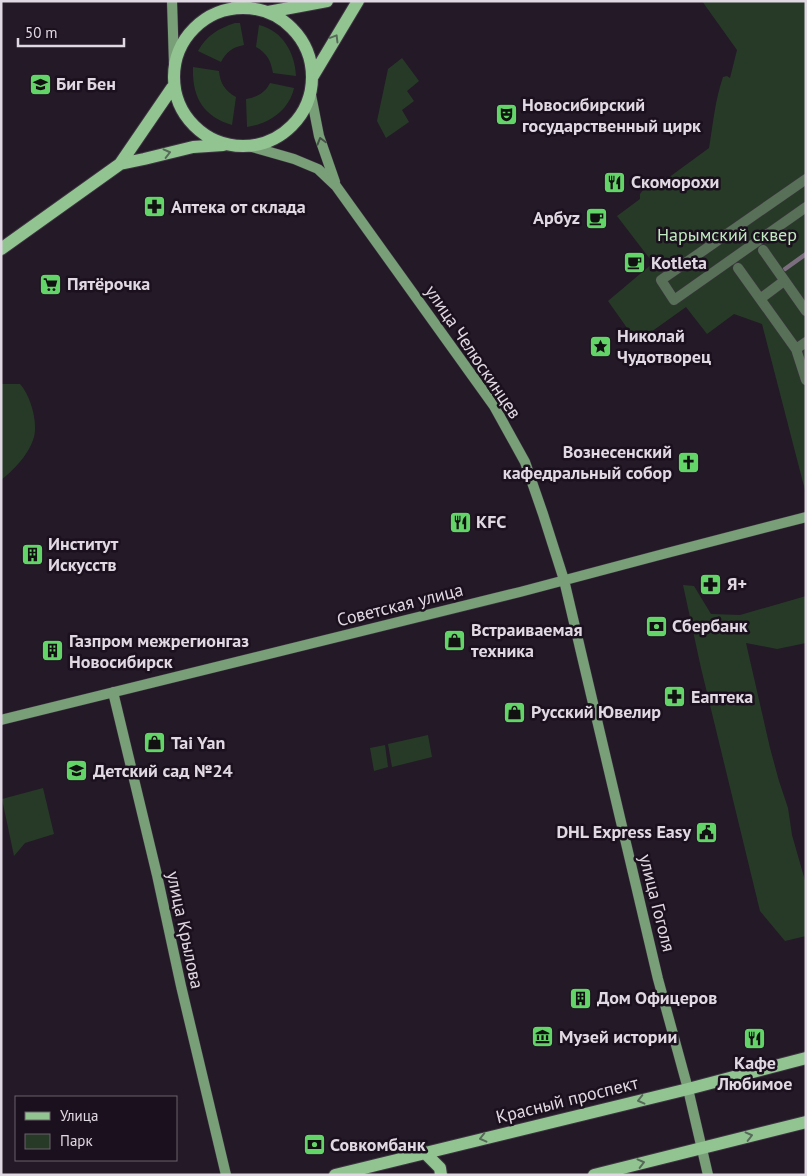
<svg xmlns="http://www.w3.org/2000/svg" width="807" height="1176" font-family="'PT Sans',sans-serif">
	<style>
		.green { fill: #273a27 }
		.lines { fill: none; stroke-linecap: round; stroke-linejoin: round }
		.stream { stroke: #7c6d7f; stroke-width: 4.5 }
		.street-casing { stroke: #3e3441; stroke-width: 11 }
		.secondary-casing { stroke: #3e3441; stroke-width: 11 }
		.primary-casing { stroke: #3e3441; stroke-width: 14 }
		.street { stroke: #587058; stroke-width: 10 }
		.secondary { stroke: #799f79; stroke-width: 10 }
		.primary { stroke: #92c492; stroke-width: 12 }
		.oneway { stroke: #566a58 }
		.oneway2 { stroke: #455046 }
		.labels { text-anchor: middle; stroke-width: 5; stroke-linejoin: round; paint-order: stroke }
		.poi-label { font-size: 18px; font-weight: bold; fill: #e0d8e2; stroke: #1b101d; text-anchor: start }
		.park-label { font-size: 18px; fill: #c0eabf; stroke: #1b101d }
		.street-label { font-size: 18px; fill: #e0d8e2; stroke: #1b101d }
	</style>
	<rect width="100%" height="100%" fill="#241927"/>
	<!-- green -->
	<path class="green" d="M702 1H806V494L762 324 734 314 707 334 686 307 637 342 608 301 653 263 617 216 640 199V194L645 187 659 177 668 178 709 148C713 124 715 100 723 77L727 76 730 78 737 50Z
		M235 23H240L244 45C233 47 226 52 221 62L198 51C206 36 219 28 235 23Z
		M259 25C283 31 295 53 296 76L273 73C271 61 267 53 256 47Z
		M402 58 419 81 407 91 414 101 402 110 409 122 386 138 377 121 388 69Z
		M193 67 219 71C220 83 225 91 236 97L232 125C203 116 192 97 193 67Z
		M270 83 294 88C289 111 268 124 247 127L246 99C257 97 265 93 270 83Z
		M1 384H20C31 396 39 425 33 440 28 455 13 471 1 480Z
		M683 585 694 586 711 614 740 615 806 596V643L777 649 746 643 770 748 779 781 788 808 792 835 806 884V936L785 941 760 911 701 668Z
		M428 735 432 757 392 767 388 744Z
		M385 745 388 767 374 771 370 748Z
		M43 788 54 834 25 843 14 856 2 799Z"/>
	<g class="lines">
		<!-- stream -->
		<path class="stream" d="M785 269 806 254"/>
		<defs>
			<path id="street" d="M806 179 661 280 674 300 806 207
				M763 250 806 311
				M738 268 796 349 806 380
				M760 299 784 281
				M796 349 806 342"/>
			<path id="secondary" d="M172 1 174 64
				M236 1 252 8
				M311 95 319 136 335 182
				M252 147 294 159 318 169 336 186 494 406 525 462 543 514 564 580 658 979 688 1089 708 1175
				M113 692 157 875 181 986 226 1175
				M1 720 520 592 667 553 806 517"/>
			<path id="primary" d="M174 77a69 69 0 1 1 138 0a69 69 0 1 1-138 0Z
				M268 12 327 1
				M313 76 358 1
				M120 164 144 159 193 147 223 145
				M1 249 120 164 172 88
				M424 1152 440 1168 441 1175
				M335 1175 688 1089 806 1058
				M594 1175 806 1122"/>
		</defs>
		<!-- street casing -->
		<use href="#street" class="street-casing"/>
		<!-- secondary casing -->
		<use href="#secondary" class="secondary-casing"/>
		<!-- primary casing -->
		<use href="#primary" class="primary-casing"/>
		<!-- street -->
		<use href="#street" class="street"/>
		<!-- secondary -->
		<use href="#secondary" class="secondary"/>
		<!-- primary -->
		<use href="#primary" class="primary"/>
	</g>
	<!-- one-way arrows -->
	<defs><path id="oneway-chevron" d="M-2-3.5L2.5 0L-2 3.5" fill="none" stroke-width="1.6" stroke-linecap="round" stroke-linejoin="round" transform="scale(1.25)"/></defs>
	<g class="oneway">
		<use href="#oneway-chevron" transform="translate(335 38) rotate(-59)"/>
		<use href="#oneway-chevron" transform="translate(167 153) rotate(-14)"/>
		<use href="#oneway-chevron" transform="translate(641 1100) rotate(166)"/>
		<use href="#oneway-chevron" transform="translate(749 1136) rotate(-14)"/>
		<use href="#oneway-chevron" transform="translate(483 1138) rotate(166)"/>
		<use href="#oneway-chevron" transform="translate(641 1163) rotate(-14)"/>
	</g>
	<use class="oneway2" href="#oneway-chevron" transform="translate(321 141) rotate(-106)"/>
	<!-- icons -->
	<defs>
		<symbol id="school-square" viewBox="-11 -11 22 22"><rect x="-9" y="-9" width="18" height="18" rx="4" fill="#63d468" stroke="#1b101d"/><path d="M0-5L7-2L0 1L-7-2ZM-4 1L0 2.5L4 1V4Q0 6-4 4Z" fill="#111"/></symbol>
		<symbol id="theatre-square" viewBox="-11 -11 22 22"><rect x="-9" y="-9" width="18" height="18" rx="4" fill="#63d468" stroke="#1b101d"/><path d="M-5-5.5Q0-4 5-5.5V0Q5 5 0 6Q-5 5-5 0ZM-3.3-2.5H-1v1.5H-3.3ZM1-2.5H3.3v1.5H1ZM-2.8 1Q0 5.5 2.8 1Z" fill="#111"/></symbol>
		<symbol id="restaurant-square" viewBox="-11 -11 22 22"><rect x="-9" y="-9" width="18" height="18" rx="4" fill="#63d468" stroke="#1b101d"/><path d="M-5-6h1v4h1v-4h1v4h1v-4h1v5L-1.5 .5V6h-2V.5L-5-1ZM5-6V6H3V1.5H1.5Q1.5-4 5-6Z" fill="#111"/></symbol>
		<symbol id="pharmacy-square" viewBox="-11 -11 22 22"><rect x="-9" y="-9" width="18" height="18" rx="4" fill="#63d468" stroke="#1b101d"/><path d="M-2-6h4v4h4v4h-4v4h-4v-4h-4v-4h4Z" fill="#111"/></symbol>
		<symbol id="cafe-square" viewBox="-11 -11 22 22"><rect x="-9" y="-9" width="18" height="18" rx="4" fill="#63d468" stroke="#1b101d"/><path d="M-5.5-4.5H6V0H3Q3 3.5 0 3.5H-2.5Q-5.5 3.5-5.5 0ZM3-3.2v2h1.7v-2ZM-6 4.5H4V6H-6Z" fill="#111"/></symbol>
		<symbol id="supermarket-square" viewBox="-11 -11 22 22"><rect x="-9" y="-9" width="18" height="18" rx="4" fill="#63d468" stroke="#1b101d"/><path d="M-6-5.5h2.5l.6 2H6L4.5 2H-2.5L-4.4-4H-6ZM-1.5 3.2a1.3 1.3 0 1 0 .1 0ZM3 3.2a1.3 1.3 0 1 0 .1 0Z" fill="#111"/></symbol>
		<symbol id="sight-square" viewBox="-11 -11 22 22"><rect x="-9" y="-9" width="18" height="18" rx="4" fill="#63d468" stroke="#1b101d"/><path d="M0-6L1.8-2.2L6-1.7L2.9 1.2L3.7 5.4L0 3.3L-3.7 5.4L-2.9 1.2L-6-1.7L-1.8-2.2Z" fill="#111"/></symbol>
		<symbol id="church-square" viewBox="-11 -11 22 22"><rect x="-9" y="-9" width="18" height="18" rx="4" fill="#63d468" stroke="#1b101d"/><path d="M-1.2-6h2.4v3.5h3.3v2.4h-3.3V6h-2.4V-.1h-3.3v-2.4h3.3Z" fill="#111"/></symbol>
		<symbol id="building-square" viewBox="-11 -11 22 22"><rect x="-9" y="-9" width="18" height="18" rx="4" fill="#63d468" stroke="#1b101d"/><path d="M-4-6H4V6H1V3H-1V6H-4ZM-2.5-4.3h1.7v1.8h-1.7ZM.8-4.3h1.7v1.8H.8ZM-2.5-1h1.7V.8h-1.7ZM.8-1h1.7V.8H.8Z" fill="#111"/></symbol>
		<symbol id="bank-square" viewBox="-11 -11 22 22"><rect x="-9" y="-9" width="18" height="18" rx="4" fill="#63d468" stroke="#1b101d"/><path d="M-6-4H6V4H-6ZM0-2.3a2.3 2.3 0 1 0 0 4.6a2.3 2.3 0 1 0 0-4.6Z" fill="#111"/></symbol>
		<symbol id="shop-square" viewBox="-11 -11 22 22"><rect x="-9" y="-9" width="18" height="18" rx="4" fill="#63d468" stroke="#1b101d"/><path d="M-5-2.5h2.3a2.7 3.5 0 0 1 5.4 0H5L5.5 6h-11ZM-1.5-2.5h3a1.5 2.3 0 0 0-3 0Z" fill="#111"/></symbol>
		<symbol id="civic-square" viewBox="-11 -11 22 22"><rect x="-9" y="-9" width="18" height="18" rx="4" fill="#63d468" stroke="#1b101d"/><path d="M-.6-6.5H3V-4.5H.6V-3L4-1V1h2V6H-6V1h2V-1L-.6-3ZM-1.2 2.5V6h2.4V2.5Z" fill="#111"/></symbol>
		<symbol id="museum-square" viewBox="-11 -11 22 22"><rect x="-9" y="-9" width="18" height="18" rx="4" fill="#63d468" stroke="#1b101d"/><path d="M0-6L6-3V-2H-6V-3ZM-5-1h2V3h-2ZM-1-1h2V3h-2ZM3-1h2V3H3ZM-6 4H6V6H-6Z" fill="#111"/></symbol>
	</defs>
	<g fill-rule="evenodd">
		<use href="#school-square" x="28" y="72" width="25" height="25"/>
		<use href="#theatre-square" x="494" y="102" width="25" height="25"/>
		<use href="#restaurant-square" x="602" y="170" width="25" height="25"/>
		<use href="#pharmacy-square" x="142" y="194" width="25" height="25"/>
		<use href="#cafe-square" x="584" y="206" width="25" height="25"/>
		<use href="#cafe-square" x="622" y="250" width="25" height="25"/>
		<use href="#supermarket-square" x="38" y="272" width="25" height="25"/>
		<use href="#sight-square" x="588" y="334" width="25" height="25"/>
		<use href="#church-square" x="676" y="450" width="25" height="25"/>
		<use href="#restaurant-square" x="448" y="510" width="25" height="25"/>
		<use href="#building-square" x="20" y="542" width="25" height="25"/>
		<use href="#pharmacy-square" x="698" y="572" width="25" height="25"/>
		<use href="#bank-square" x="644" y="614" width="25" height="25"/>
		<use href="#shop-square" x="442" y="628" width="25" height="25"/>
		<use href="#building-square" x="40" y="638" width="25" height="25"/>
		<use href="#pharmacy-square" x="662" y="684" width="25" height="25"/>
		<use href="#shop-square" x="502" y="700" width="25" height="25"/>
		<use href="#shop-square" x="142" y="730" width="25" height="25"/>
		<use href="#school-square" x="64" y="758" width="25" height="25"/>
		<use href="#civic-square" x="694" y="820" width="25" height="25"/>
		<use href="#building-square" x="568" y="986" width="25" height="25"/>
		<use href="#museum-square" x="530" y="1024" width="25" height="25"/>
		<use href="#restaurant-square" x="742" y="1026" width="25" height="25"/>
		<use href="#bank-square" x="302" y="1132" width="25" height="25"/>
	</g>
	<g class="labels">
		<!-- poi labels -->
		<g class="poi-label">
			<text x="56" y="90">Биг Бен</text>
			<text x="522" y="111">Новосибирский<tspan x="522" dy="21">государственный цирк</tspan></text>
			<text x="631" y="188">Скоморохи</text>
			<text x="171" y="213">Аптека от склада</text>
			<text x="580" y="224" text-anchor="end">Арбуz</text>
			<text x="651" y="269">Kotleta</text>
			<text x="67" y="290">Пятёрочка</text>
			<text x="617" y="342">Николай<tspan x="617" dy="21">Чудотворец</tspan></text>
			<text x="672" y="458" text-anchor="end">Вознесенский<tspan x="672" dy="21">кафедральный собор</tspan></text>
			<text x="476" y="528">KFC</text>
			<text x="48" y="550">Институт<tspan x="48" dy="21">Искусств</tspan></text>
			<text x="727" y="590">Я+</text>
			<text x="672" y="632">Сбербанк</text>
			<text x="471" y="636">Встраиваемая<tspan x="471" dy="21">техника</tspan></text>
			<text x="69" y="647">Газпром межрегионгаз<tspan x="69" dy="21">Новосибирск</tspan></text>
			<text x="691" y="703">Еаптека</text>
			<text x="531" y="718">Русский Ювелир</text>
			<text x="171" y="749">Tai Yan</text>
			<text x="93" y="777">Детский сад №24</text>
			<text x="691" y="838" text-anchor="end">DHL Express Easy</text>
			<text x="597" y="1004">Дом Офицеров</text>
			<text x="559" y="1043">Музей истории</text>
			<text x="755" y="1069" text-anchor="middle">Кафе<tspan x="755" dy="21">Любимое</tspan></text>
			<text x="330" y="1151">Совкомбанк</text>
		</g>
		<!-- park labels -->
		<g class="park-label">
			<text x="727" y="241">Нарымский сквер</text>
		</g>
		<!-- street labels -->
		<g class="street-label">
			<text transform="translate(473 352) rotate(56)" y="6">улица Челюскинцев</text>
			<text transform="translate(400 605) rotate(-14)" y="6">Советская улица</text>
			<text transform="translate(657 903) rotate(76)" y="6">улица Гоголя</text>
			<text transform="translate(185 930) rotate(78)" y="6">улица Крылова</text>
			<text transform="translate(567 1100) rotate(-14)" y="6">Красный проспект</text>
		</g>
	</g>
	<!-- border -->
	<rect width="807" height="1176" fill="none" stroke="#e0d8e2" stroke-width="5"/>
	<!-- legend -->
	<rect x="15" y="1096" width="162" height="65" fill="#1b101d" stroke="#6a606c"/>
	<rect x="25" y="1112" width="25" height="8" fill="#92c492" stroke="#6a606c"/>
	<text x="60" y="1121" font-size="15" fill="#e0d8e2">Улица</text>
	<rect x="25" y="1134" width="25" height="15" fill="#273a27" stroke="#6a606c"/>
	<text x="60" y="1146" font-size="15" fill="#e0d8e2">Парк</text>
	<!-- scale -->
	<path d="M18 38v8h106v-8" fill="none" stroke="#e0d8e2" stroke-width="2.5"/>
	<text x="25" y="38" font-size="15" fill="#e0d8e2" stroke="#1b101d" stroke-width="4" paint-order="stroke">50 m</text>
</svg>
